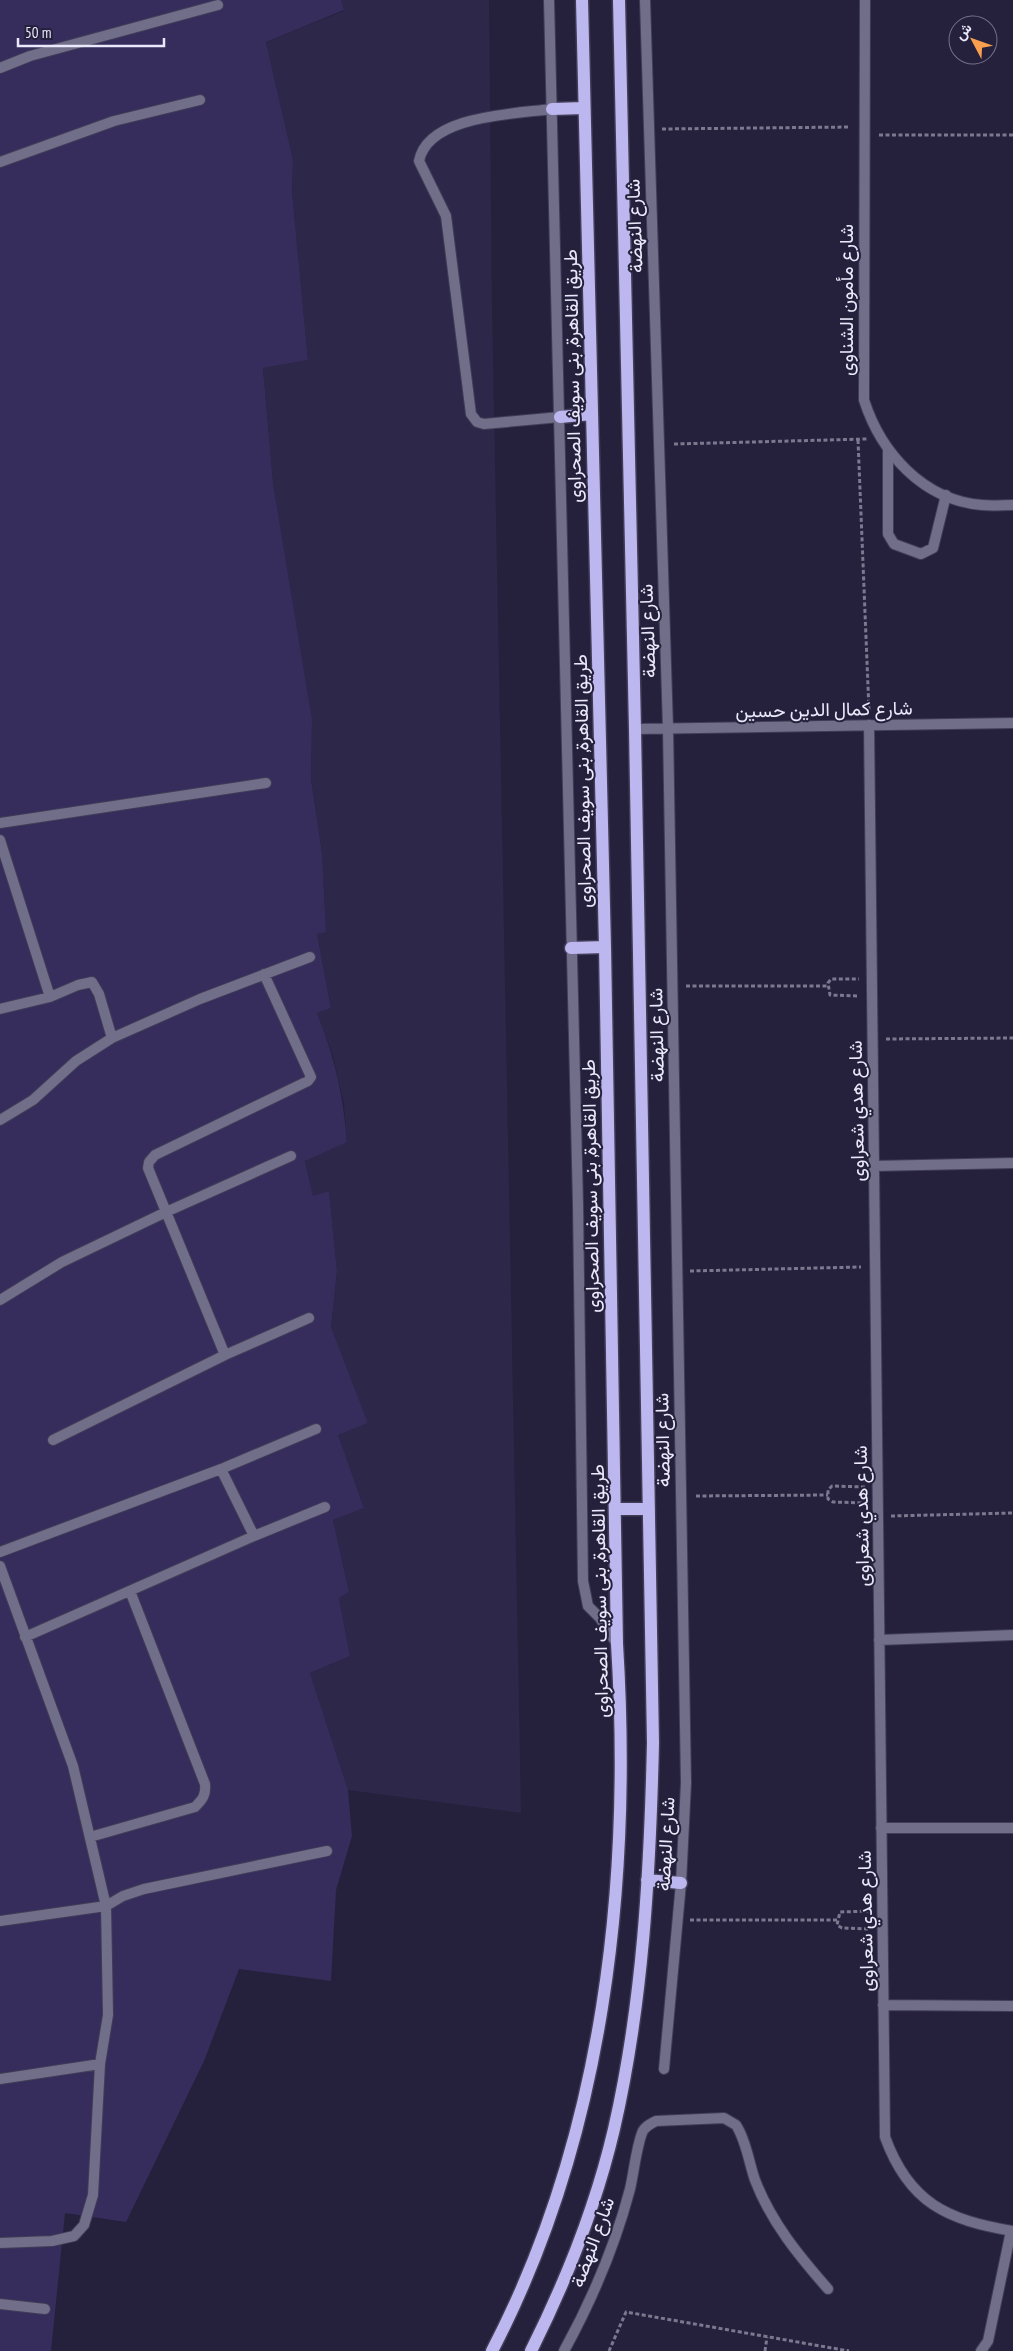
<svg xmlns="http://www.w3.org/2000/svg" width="1013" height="2351" font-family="'PT Sans Narrow',Vazirmatn,sans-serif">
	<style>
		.built { fill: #2d2749 }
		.green { fill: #362d5d }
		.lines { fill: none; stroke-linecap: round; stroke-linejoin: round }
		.service-casing { stroke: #413d57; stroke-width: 12 }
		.minor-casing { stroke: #413d57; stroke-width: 12 }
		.primary-casing { stroke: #413d57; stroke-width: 15 }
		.path { stroke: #7b7890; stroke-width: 3; stroke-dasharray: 4 2.5; stroke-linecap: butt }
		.service { stroke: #716e8a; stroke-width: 10 }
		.minor { stroke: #716e8a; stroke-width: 10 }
		.primary { stroke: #bdb7f0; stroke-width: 12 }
		.labels { text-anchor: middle; stroke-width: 4; stroke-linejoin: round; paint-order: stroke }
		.street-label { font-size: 19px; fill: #eae8fb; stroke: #25213c }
	</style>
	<rect width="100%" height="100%" fill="#25213c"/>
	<!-- built -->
	<path class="built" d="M341 0H489L492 309 521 1813 348 1790 310 1673 350 1656 339 1598 349 1592 333 1520 364 1508 338 1435 368 1423 331 1327 337 1271 329 1192 313 1197 305 1160 347 1142 344 1104 333 1056 317 1013 331 1008 317 934 326 931 322 853 311 779 312 719 273 483 263 368 308 360 292 192 293 160 266 42 344 11Z"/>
	<!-- green -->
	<path class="green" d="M0 0H341L344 10 266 42 293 160 292 192 308 360 263 368 273 483 312 719 311 779 322 853 326 932 317 934 331 1008 317 1013C335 1059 343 1093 347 1142L305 1161 313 1196 329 1191 337 1271 331 1327 368 1423 338 1435 364 1508 333 1520 349 1592 339 1598 350 1656 310 1673 348 1790 352 1836 336 1890 331 1981 239 1969 204 2061 126 2222 65 2213 51 2351H0Z"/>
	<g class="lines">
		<defs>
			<path id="service" d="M0 68 30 56 218 5
				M552 109C515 114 428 115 419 161L446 216 471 414 477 422 484 424 560 417
				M0 162 114 121 200 100
				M888 450V534L894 544 921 554 933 548 946 495
				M0 823 266 783
				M0 840 50 997
				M264 974 311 1077 308 1081 155 1155 149 1162 148 1168 225 1355 309 1318
				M0 1009 50 997 78 985 92 982 99 994 112 1038
				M0 1120 33 1100 76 1061 112 1038 200 999 310 957
				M0 1300 62 1262 166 1212 291 1156
				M53 1440 225 1355
				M221 1469 254 1536 325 1507
				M0 1552 221 1469 316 1429
				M0 1566 73 1766 106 1906 108 2015 100 2064 93 2195 84 2225 74 2236 52 2241 0 2243
				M25 1637 254 1536
				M90 1837 195 1807C203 1799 206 1795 205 1784L130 1591
				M0 1921 106 1906 123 1896 144 1889 327 1851
				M0 2079 100 2064
				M0 2304 45 2309
				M564 2351C592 2300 615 2246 630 2189 634 2172 636 2149 642 2133 644 2127 650 2124 656 2121L724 2118 736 2125C746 2140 749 2163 755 2180 771 2222 799 2256 828 2289
				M981 2351 988 2341 1011 2231"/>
			<path id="minor" d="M549 0 578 1204 583 1581 588 1606 600 1618 617 1644
				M645 0 668 728 686 1783 681 1883 664 2069
				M865 0 864 400C881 453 923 500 982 505 992 506 1003 505 1013 505
				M869 725 885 2137C909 2203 947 2220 1013 2231
				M635 729 1013 723
				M874 1166 1013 1163
				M879 1640 1013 1635
				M881 1828H1013
				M883 2005 1013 2006"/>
			<path id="primary" d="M552 109 584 108
				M560 417 592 414
				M571 948 605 947
				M615 1509H649
				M647 1880 681 1883
				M492 2351C604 2136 632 1883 617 1644L605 947 582 0
				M531 2351C566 2281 596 2206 614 2129 643 2003 650 1872 653 1743L635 729 619 0"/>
		</defs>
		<!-- service casing -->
		<use href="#service" class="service-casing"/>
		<!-- minor casing -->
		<use href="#minor" class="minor-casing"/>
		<!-- primary casing -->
		<use href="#primary" class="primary-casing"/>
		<!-- path -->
		<path class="path" d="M662 129 850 127
			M879 135H1013
			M858 440 869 711
			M674 444 867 439
			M686 986H828
			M857 996 830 995 828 983 831 979H859
			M886 1039 1013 1038
			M690 1271 861 1267
			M865 1487 832 1486 828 1490V1499L833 1502 865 1503
			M696 1496 828 1495
			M891 1516 1013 1513
			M690 1920H837
			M868 1929 842 1928 837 1925 840 1912 869 1911
			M609 2351 626 2312 849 2351
			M765 2351 767 2337"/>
		<!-- service -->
		<use href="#service" class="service"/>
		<!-- minor -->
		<use href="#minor" class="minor"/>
		<!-- primary -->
		<use href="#primary" class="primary"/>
	</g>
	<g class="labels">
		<!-- street labels -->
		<g class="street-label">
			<text transform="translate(634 226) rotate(-92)" y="7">شارع النهضة</text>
			<text transform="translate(846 300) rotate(-90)" y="7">شارع مأمون الشناوى</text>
			<text transform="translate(572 376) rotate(-91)" y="7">طريق القاهرة, بنى سويف الصحراوى</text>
			<text transform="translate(647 631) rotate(-92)" y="7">شارع النهضة</text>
			<text transform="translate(824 709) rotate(-1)" y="7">شارع كمال الدين حسين</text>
			<text transform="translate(582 781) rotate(-91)" y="7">طريق القاهرة, بنى سويف الصحراوى</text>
			<text transform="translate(656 1035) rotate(-91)" y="7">شارع النهضة</text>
			<text transform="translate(856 1111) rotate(-91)" y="7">شارع هدي شعراوى</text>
			<text transform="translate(590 1186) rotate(-91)" y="7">طريق القاهرة, بنى سويف الصحراوى</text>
			<text transform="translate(662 1440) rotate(-91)" y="7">شارع النهضة</text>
			<text transform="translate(861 1516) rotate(-91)" y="7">شارع هدي شعراوى</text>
			<text transform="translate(599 1591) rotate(-91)" y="7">طريق القاهرة, بنى سويف الصحراوى</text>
			<text transform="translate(665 1844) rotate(-87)" y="7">شارع النهضة</text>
			<text transform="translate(865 1921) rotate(-91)" y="7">شارع هدي شعراوى</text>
			<text transform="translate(592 2242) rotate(-70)" y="7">شارع النهضة</text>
		</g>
	</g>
	<!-- north arrow -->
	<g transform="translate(973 40) rotate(311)"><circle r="24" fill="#25213c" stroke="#747188"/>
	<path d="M0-4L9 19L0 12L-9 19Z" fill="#fa9f4e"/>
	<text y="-8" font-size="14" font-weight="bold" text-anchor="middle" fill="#eae8fb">ش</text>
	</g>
	<!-- scale -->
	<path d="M18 38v8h146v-8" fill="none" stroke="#eae8fb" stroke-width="2.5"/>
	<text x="25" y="38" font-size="15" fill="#eae8fb" stroke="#25213c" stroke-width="4" paint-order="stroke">50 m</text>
</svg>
